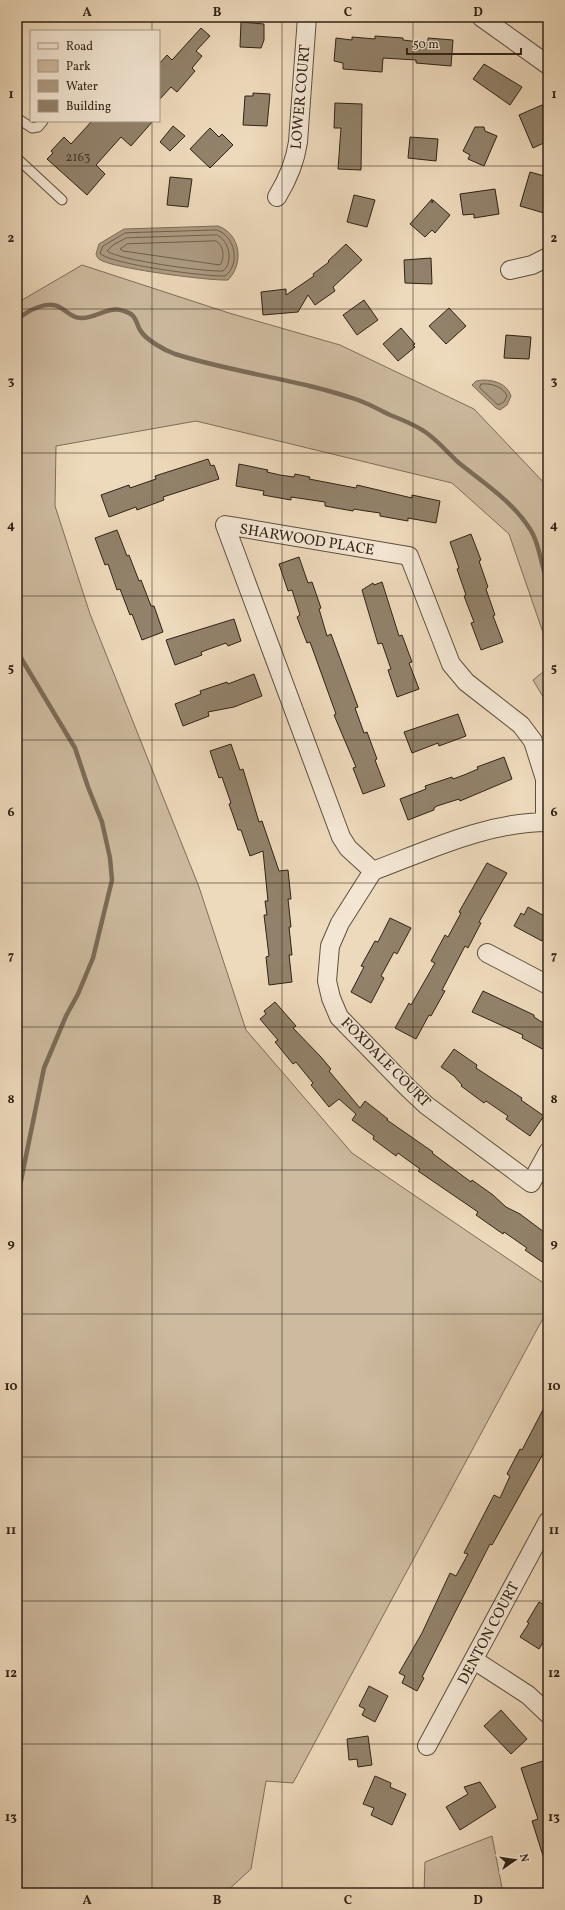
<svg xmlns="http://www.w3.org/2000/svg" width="565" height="1910" font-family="Vollkorn,serif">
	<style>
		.green { fill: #cdba9f; stroke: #7e6e5a }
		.water { fill: #ad9b83; stroke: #7b6b57 }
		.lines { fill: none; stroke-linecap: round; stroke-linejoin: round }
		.shore { stroke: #6e5f4c; stroke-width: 1 }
		.stream { stroke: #7b6b57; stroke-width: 4.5 }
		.building { fill: #92826b; stroke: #302315 }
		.service-casing { stroke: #5f503e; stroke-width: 11 }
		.minor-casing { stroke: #5f503e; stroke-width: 20 }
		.service { stroke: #f3e6d3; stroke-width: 9 }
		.minor { stroke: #f3e6d3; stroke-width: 18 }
		.grid { fill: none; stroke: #302315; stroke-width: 1; stroke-opacity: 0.55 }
		.labels { text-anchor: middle; stroke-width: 3; stroke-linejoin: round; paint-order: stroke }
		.number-label { font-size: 13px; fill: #483b2a }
		.street-label { font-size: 15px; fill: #302315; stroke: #f3e6d3 }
		.neatline { fill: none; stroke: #302315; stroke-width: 1.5 }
		.grid-label { font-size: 13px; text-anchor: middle; font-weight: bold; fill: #302315 }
	</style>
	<rect width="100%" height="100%" fill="#edd9bb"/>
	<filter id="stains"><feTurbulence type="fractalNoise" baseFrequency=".005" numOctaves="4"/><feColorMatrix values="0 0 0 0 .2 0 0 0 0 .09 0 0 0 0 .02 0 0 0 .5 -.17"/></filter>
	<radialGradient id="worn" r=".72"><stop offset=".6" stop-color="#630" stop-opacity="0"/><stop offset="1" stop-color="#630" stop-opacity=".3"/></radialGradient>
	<!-- green -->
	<path class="green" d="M82 265 229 313 340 345 474 409 548 487V647L509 534 452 483 196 421 56 446 55 506 90 614 199 887 246 1030 352 1153 548 1286V1309L293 1783 266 1781 251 1869 225 1893H17V303Z
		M548 668V705L533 680Z
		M492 1836 503 1893H424L425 1862Z"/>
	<!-- water -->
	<path class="water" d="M218 226C241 234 244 264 228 280 210 281 109 268 99 259 97 258 97 256 96 254L99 244 124 229Z
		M483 380C495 380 507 384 511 396L507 405 500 410 496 408 472 385 476 381Z"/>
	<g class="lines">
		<!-- shore -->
		<path class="shore" d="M217 230C235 236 241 264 225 276 209 277 107 264 100 253L103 246 125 233Z
			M217 235C229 240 234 262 223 271 206 272 118 260 107 251L113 245 126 238Z
			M216 241C224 245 225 258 220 265L123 251 120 249 127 244Z
			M481 384C490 383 503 386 507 396L504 402 498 405 480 388Z"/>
		<!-- stream -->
		<path class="stream" d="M17 320C27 311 48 299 61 308 68 312 72 318 81 318 96 319 108 305 124 311 137 315 135 321 140 330 146 340 164 350 175 354 234 373 298 379 358 400 369 404 380 410 390 415 403 420 418 426 428 434 439 442 449 454 459 463 484 483 513 502 530 529 540 543 540 565 548 581
			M17 647 21 658 75 748 88 787 102 822 110 858 112 880 93 958 78 994 66 1016 44 1068 17 1200"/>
	</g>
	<!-- building -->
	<path class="building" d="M241 22 264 24V40L261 48 240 47Z
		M201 28 210 36 196 51 202 56 192 68 195 71 177 92 171 87 159 100V64L167 55 172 60Z
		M375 36 403 38V40L428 43V38L453 40 451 66 416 63V60L383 58 382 72 343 69V63L334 61 336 38 352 40V37L375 39Z
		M484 64 522 87 510 105 473 79Z
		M253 93 270 94 267 126 243 125 245 96H253Z
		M335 103 362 104 361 170 338 169 341 128H334Z
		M542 105 548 121V141L533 148 519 115Z
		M92 121H153L131 146 121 137 96 165 105 174 87 195 47 159 53 153 51 151 64 137 71 144Z
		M173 126 185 136 170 151 160 142Z
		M475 127H484L485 131 497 136 484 166 468 159 470 155 463 151Z
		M210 128 219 137 222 134 233 145 210 168 190 149Z
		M410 137 438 139 436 161 408 158Z
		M530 172 548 177V202L544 213 520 206Z
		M170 177 192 179 188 207 167 205Z
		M495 189 499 214 474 218V214L463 215 460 194Z
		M354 195 375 200 367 227 347 222Z
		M432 199V203L433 200 450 215 435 233 432 230 425 237 410 224Z
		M346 244 362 260 333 287 335 291 315 305 308 295 298 312 263 315 261 292 286 289V295L314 276 313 274 329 262 328 261Z
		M431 258 432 284 405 283 404 260Z
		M364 300 378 320 357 335 343 315Z
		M449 308 466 326 446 344 429 326Z
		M401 328 415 344 413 345 415 347 398 361 383 344Z
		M506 335 531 337 529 359 504 358Z
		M208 459 211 466 214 465 219 479 163 497 164 500 137 510 136 507 109 517 101 495 129 485 130 488 156 479 155 476Z
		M239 464 268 470 267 472 280 475 294 477 295 474 310 477 309 479 356 488 357 485 412 498V495L440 501 436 523 408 518V521L380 516V513L366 511 354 509 353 511 325 506V502L291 497V500L263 495 264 491 236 486Z
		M117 530 127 556 129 555 139 581 141 580 151 606H154L163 632 142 640 132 614 130 615 120 589 117 590 108 564 105 565 95 538Z
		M471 534 481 560 479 561 488 587 486 589 495 615 493 616 503 642 481 650 471 623 474 622 464 596 466 595 457 569 459 568 450 542Z
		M299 557 308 583 312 582 321 608 319 609 327 636 331 634 358 707 355 708 364 733 367 732 377 759 375 760 385 786 363 794 353 768 356 767 334 715 336 714 310 642 307 643 297 617 300 615 292 590 288 591 279 564Z
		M382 582 399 636 402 635 412 662 409 663 419 689 397 697 388 670 391 669 382 643 378 644 362 590 373 583 374 585Z
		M234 619 241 641 228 646 226 643 201 652 202 655 175 665 166 640Z
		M254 674 262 696 234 707 208 712 209 716 183 726 175 704 201 694 200 691 227 682 228 684Z
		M458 714 466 736 439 746 438 743 412 753 404 732Z
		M231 744 240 770 243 769 259 822 262 821 279 871 288 870 291 899H288L291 927H289L292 955H289L292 982 269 985 266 957 269 956 264 915H267L265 901H268L263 851 250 856 241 830H238L234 818 229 804 231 803 222 777 219 778 210 751Z
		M504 757 512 779 460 801 459 799 437 806 434 808V810L408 820 400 799 426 789 425 786 452 777 453 779 464 775 478 769 477 767Z
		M487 863 507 873 479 922 481 923 468 948 465 946 442 990 445 991 431 1016 429 1015 416 1039 395 1028 409 1003 411 1005 435 963 431 961 445 935 448 937 461 913 459 912Z
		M528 907 548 918V941L544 938 542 941 514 926 521 913 524 915Z
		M390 918 411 928 397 954 394 952 387 965 381 976 384 978 371 1003 351 992 364 967 361 966 375 941 378 942Z
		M483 991 534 1015V1017L548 1026V1052L522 1038 523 1035 472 1012Z
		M275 1002 296 1026 293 1028 321 1057 331 1069 329 1071 360 1108 365 1101 388 1119 387 1120 433 1152 432 1153 471 1182 472 1180 493 1195 506 1207 520 1214 548 1235V1266L525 1250 527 1248 504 1232 503 1234 476 1215 478 1212 418 1171 420 1169 398 1153 396 1156 373 1139 374 1136 352 1120 356 1114 339 1099 329 1107 311 1085 313 1083 296 1062 293 1064 275 1042 278 1040 260 1019 266 1014 264 1011Z
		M454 1049 477 1065 476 1068 522 1098 521 1100 544 1116 530 1136 506 1119 508 1116 486 1101 484 1103 461 1086 462 1085 454 1076 441 1067Z
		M548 1400V1445L492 1545 490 1544 422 1677 424 1678 417 1691 402 1683 405 1676 399 1673 422 1633 450 1573 456 1576 468 1554 464 1553 494 1495 500 1498 510 1476 507 1474 520 1449 522 1450Z
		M539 1602 548 1607V1634L539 1649 520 1637 529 1623 527 1622Z
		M369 1686 388 1696 375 1722 362 1715 365 1709 359 1706Z
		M501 1710 527 1739 511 1754 484 1726Z
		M368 1736 372 1765 358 1767 357 1759 349 1760 347 1739Z
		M543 1761 548 1775V1862H545L532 1821 538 1819 521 1768Z
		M375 1776 391 1783 390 1787 406 1794 392 1825 371 1815 374 1808 363 1804Z
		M480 1782 496 1807 460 1830 446 1807 468 1794 464 1787Z"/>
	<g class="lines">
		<defs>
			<path id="service" d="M17 118 32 128 38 127 43 121
				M17 161H20L62 200"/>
			<path id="minor" d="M481 17 548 65
				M277 197C288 179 295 163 298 142L307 17
				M510 270 532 265 548 257
				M373 871 348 848 341 837 225 525 409 556 451 664 466 682 521 725 533 741 545 779V822
				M373 871 340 923 330 946 327 981 331 998 339 1017 408 1088 426 1105 531 1183 548 1152
				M373 871C429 850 487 822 548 822
				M487 953 548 985
				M474 1660 528 1695 548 1714
				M427 1746 548 1521"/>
		</defs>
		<!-- service casing -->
		<use href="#service" class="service-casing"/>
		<!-- minor casing -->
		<use href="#minor" class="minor-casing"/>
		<!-- service -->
		<use href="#service" class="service"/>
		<!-- minor -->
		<use href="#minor" class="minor"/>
	</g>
	<!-- grid -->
	<path class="grid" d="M152 17V31M282 17V1893M413 17V1893M152 121V1893M17 166H548M17 309H548M17 453H548M17 596H548M17 740H548M17 883H548M17 1027H548M17 1170H548M17 1314H548M17 1457H548M17 1601H548M17 1744H548"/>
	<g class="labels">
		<!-- number labels -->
		<g class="number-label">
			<text x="78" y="161">2163</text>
		</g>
		<!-- street labels -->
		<g class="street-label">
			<text transform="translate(300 97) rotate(-85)" y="5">LOWER COURT</text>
			<text transform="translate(307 539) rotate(9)" y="5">SHARWOOD PLACE</text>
			<text transform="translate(386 1062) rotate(45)" y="5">FOXDALE COURT</text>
			<text transform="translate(488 1633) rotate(-62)" y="5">DENTON COURT</text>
		</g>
	</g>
	<!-- margin -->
	<rect width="565" height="1910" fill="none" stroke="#edd9bb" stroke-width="44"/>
	<!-- legend -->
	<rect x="30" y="30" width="130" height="92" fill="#f3e6d3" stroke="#a59887"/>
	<rect x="38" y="43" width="20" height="6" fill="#f3e6d3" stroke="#a59887"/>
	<text x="66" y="50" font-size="12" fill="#302315">Road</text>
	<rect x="38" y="60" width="20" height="12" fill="#cdba9f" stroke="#a59887"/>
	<text x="66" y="70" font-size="12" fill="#302315">Park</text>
	<rect x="38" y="80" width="20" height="12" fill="#ad9b83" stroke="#a59887"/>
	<text x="66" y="90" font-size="12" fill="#302315">Water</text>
	<rect x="38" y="100" width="20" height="12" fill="#92826b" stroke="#a59887"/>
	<text x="66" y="110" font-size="12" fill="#302315">Building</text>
	<!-- north arrow -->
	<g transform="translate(515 1860) rotate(77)" stroke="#f3e6d3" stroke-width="3" paint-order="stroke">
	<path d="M0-3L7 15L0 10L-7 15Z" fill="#302315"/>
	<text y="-6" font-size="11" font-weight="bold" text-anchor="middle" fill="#302315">N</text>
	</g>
	<!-- scale -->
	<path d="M407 48v6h114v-6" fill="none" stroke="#302315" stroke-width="2"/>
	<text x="413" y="48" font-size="12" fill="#302315" stroke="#f3e6d3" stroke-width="3" paint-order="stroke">50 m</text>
	<rect x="22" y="22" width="521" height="1866" class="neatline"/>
	<g class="grid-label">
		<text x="87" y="16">A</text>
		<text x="217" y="16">B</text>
		<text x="348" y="16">C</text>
		<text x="478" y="16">D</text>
		<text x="11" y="98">1</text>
		<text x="554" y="98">1</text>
		<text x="11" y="242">2</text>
		<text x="554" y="242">2</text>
		<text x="11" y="385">3</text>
		<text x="554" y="385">3</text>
		<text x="11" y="529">4</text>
		<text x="554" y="529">4</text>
		<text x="11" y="672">5</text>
		<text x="554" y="672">5</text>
		<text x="11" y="816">6</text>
		<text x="554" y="816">6</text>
		<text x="11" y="960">7</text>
		<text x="554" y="960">7</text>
		<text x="11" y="1103">8</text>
		<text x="554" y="1103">8</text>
		<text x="11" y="1247">9</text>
		<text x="554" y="1247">9</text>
		<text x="11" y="1390">10</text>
		<text x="554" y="1390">10</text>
		<text x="11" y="1534">11</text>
		<text x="554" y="1534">11</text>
		<text x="11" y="1677">12</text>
		<text x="554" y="1677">12</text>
		<text x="11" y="1821">13</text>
		<text x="554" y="1821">13</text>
		<text x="87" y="1904">A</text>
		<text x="217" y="1904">B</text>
		<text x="348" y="1904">C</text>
		<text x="478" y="1904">D</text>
	</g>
	<rect width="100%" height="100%" filter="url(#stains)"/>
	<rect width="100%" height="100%" fill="url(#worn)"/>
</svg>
